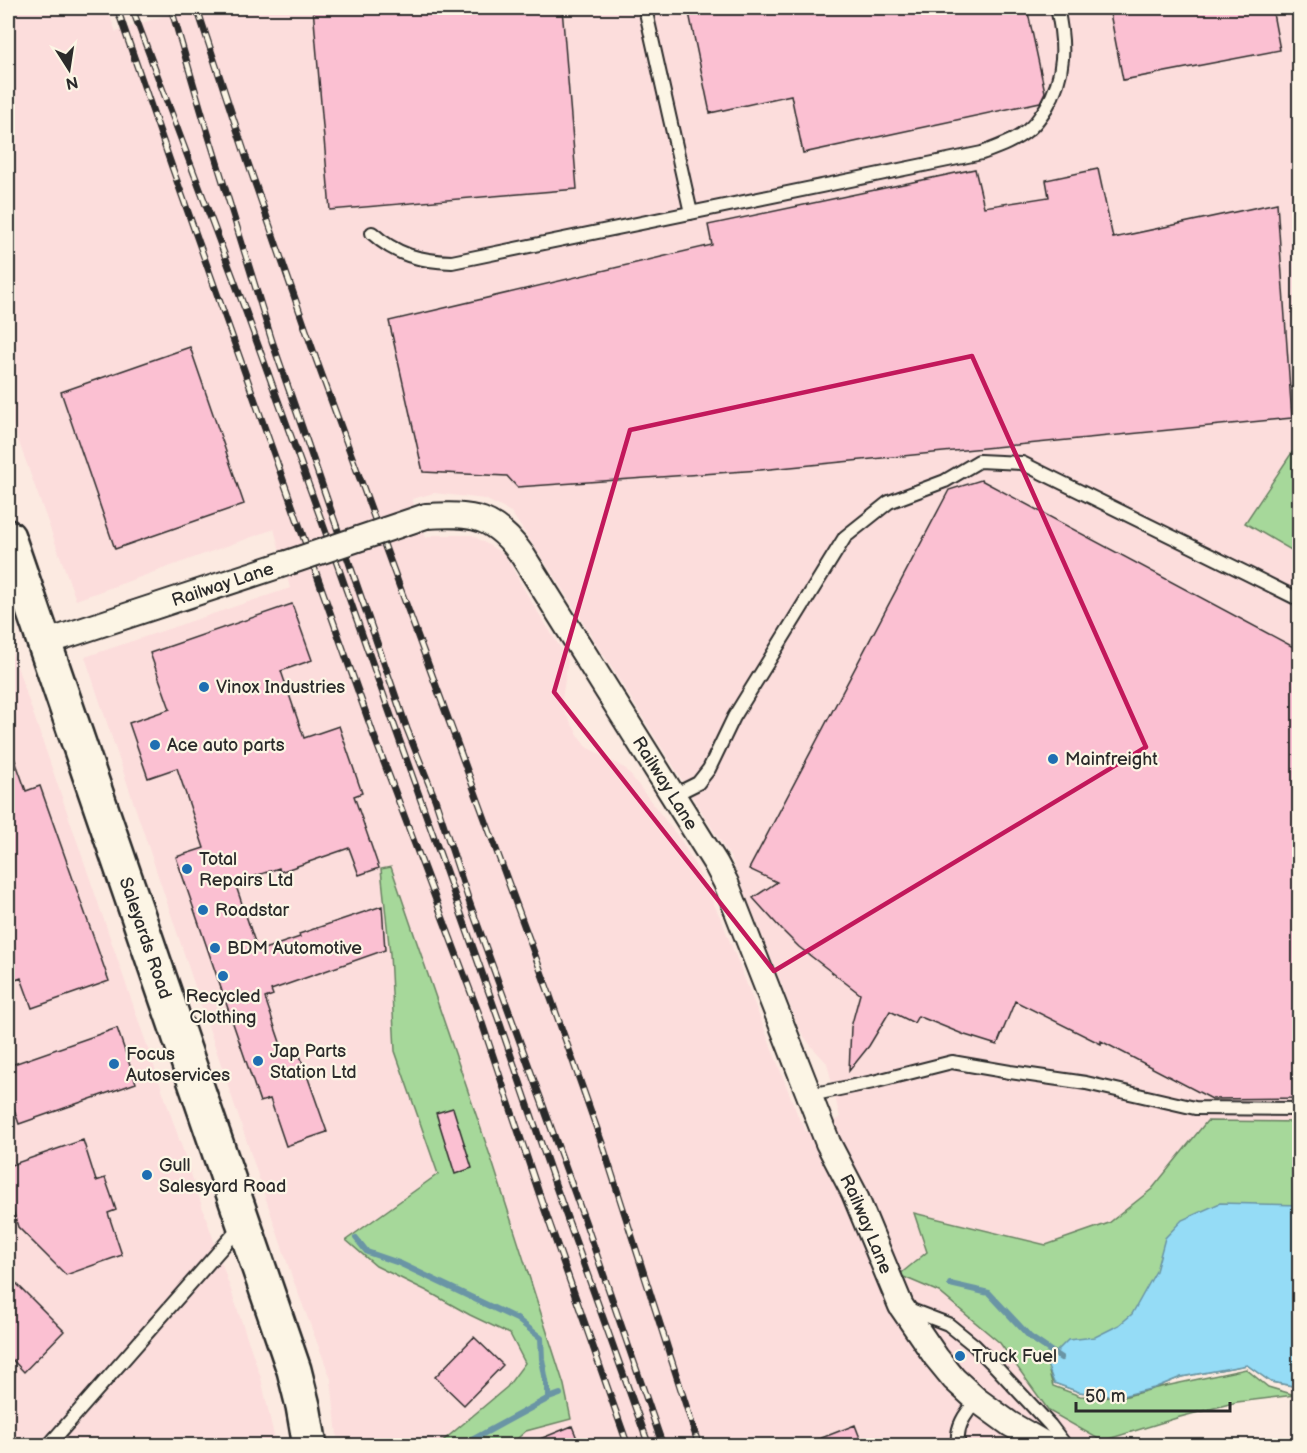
<svg xmlns="http://www.w3.org/2000/svg" width="1307" height="1453" font-family="'Balsamiq Sans',sans-serif">
	<style>
		.built { fill: #fcdddc; fill-rule: evenodd }
		.green { fill: #a6d89a; stroke: #688262; stroke-width: 1.5 }
		.water { fill: #95dcf6; stroke: #6b95a5; stroke-width: 1.5 }
		.lines { fill: none; stroke-linecap: round; stroke-linejoin: round }
		.stream { stroke: #6b95a5; stroke-width: 6 }
		.building { fill: #fbc0d2; stroke: #2b2b2b; stroke-width: 1.5 }
		.lane-casing { stroke: #2b2b2b; stroke-width: 16 }
		.street-casing { stroke: #2b2b2b; stroke-width: 28 }
		.secondary-casing { stroke: #2b2b2b; stroke-width: 38 }
		.lane { stroke: #fcf5e5; stroke-width: 12 }
		.street { stroke: #fcf5e5; stroke-width: 24 }
		.secondary { stroke: #fcf5e5; stroke-width: 33 }
		.rail-casing { stroke: #2b2b2b; stroke-width: 7 }
		.rail { stroke: #fcf5e5; stroke-width: 4.5; stroke-dasharray: 14; stroke-linecap: butt }
		.street-bridge-casing { stroke: #2b2b2b; stroke-width: 28; stroke-linecap: butt }
		.street-bridge { stroke: #fcf5e5; stroke-width: 24 }
		.marked { fill: none; stroke: #c2185b; stroke-width: 4.5; stroke-linejoin: round }
		.poi-dot { fill: #1f6fb2; stroke: #fcf5e5; stroke-width: 2 }
		.labels { text-anchor: middle; stroke-width: 4.5; stroke-linejoin: round; paint-order: stroke }
		.street-label { font-size: 18px; fill: #2b2b2b; stroke: #fcf5e5 }
		.poi-label { font-size: 18px; fill: #2b2b2b; stroke: #fcf5e5; text-anchor: start }
	</style>
	<rect width="100%" height="100%" fill="#fceae1"/>
	<filter id="ink" filterUnits="userSpaceOnUse"><feTurbulence type="fractalNoise" baseFrequency=".0167" numOctaves="2"/><feDisplacementMap in="SourceGraphic" scale="12" xChannelSelector="R" yChannelSelector="G"/><feConvolveMatrix kernelMatrix="1 2 1 2 8 2 1 2 1" color-interpolation-filters="sRGB"/></filter>
	<g filter="url(#ink)">
		<!-- built -->
		<path class="built" d="M8 8H107L116 32 180 10V8H1299V1156L1046 1245 915 1213 927 1252 899 1275 939 1292 1000 1343 1049 1411 1108 1445H338L331 1379 292 1277 85 657 290 588 274 529 76 600 8 412ZM434 493 485 499 511 512 554 576 732 860 800 1031 812 1047 827 1063 840 1118 806 1132 802 1121H800L748 987 721 919 698 871 682 842 626 769 585 746 561 706 568 660 528 596 505 555 472 535H434L426 538 412 499Z
			M8 640 261 1378 276 1445H8Z"/>
		<!-- green -->
		<path class="green" d="M1299 442 1300 553 1298 554 1245 523Z
			M391 867 493 1164 564 1385 571 1419 526 1431 510 1445H438L507 1387 525 1363 510 1334 470 1315 427 1291 376 1266 346 1240 438 1174 395 1051 390 954 381 869Z
			M1207 1121 1299 1122V1387L1271 1382 1247 1365 1181 1377 1154 1388 1118 1397 1079 1392 1054 1383 1049 1372 1053 1386 1080 1396 1120 1398 1156 1388 1246 1369 1268 1387 1295 1395 1237 1402 1180 1417 1102 1441 1049 1411 1000 1343 939 1292 899 1275 927 1252 914 1213 1046 1245 1109 1223 1152 1189Z"/>
		<!-- water -->
		<path class="water" d="M1220 1203 1299 1205V1387L1271 1382 1247 1365 1181 1377 1154 1388 1118 1397 1079 1392 1054 1383 1046 1362 1068 1340 1095 1337 1119 1325 1132 1314 1156 1271 1165 1238 1182 1220Z"/>
		<g class="lines">
			<!-- stream -->
			<path class="stream" d="M356 1238 367 1252 399 1263 517 1319 541 1338 542 1359 549 1398
				M950 1284 989 1293 1030 1337 1061 1358
				M464 1446 472 1440 549 1398 560 1394"/>
		</g>
		<!-- building -->
		<path class="building" d="M313 8H562L577 189 330 210Z
			M688 8H1027L1045 92 1040 102 803 153 791 95 710 113Z
			M1109 8H1272L1280 50 1123 80Z
			M975 169 984 207 1049 197 1046 180 1098 169 1113 238 1277 203 1292 418 760 470 517 487 507 476 423 472 389 321 712 245 708 225Z
			M190 347 244 504 115 549 61 392Z
			M981 480 1299 650V1098L1212 1099 1101 1041V1044L1015 1001 997 1045 965 1035 918 1016 914 1023 890 1011 869 1046 849 1071 851 1027 860 994 799 947 782 930 753 898 777 882 749 869 949 490Z
			M292 604 312 660 281 671 304 738 339 726 362 793 354 796 379 868 359 875 349 848 280 872 279 868 235 883 258 951 300 937 299 934 382 906 385 950 271 990 273 995 265 998 283 1051 297 1047 327 1132 286 1146 270 1099 260 1102 176 857 204 848 177 768 148 778 129 723 170 709 150 653Z
			M8 746H10L26 791 40 786 109 981 32 1008 21 978 8 983Z
			M117 1028 136 1083 19 1124 8 1092V1066Z
			M453 1108 472 1168 455 1174 436 1113Z
			M83 1140 96 1181 105 1178 111 1195 116 1210 108 1213 122 1255 66 1275 18 1227 8 1195V1166Z
			M8 1275 64 1331 24 1372 8 1355Z
			M474 1337 503 1365 464 1405 435 1377Z
			M855 1425 863 1446H806V1444Z
			M572 1426 580 1446H525V1445Z"/>
		<g class="lines">
			<defs>
				<path id="lane" d="M645 8 691 213
					M372 233C396 255 420 261 452 262L982 153C998 147 1015 141 1028 130 1036 124 1041 115 1046 108 1066 75 1065 43 1057 8
					M674 795 698 783 709 769 734 717 845 537 889 502 945 481 979 461 1022 463 1246 573 1300 600
					M810 1095 873 1082 952 1062 1010 1072 1086 1083 1195 1108 1300 1109
					M906 1308 948 1324 974 1345 995 1366 1050 1425 1066 1446
					M48 1446 241 1226
					M959 1446C954 1428 966 1413 977 1400"/>
				<g id="street">
					<path id="s1" d="M426 516C474 513 495 516 523 556L716 864 726 883 828 1143 854 1193 901 1306 936 1357 954 1379 977 1400 1010 1424 1048 1446"/>
					<path id="s2" d="M44 643 287 563"/>
				</g>
				<g id="secondary">
					<path id="s3" d="M8 537 294 1370 303 1406 310 1446"/>
				</g>
			</defs>
			<!-- lane casing -->
			<use href="#lane" class="lane-casing"/>
			<!-- street casing -->
			<use href="#street" class="street-casing"/>
			<!-- secondary casing -->
			<use href="#secondary" class="secondary-casing"/>
			<!-- lane -->
			<use href="#lane" class="lane"/>
			<!-- street -->
			<use href="#street" class="street"/>
			<!-- secondary -->
			<use href="#secondary" class="secondary"/>
			<defs>
				<path id="rail" d="M117 8 172 167 374 736 479 1014 542 1202 628 1446
					M132 8 246 312 335 558 499 1021 556 1187 649 1446
					M171 8 203 117 272 341 407 729 435 799 470 904 586 1224 663 1446
					M197 8 248 163 316 359 550 996 603 1146 699 1446"/>
			</defs>
			<!-- rail casing -->
			<use href="#rail" class="rail-casing"/>
			<!-- rail -->
			<use href="#rail" class="rail"/>
			<defs>
				<path id="street-bridge" d="M287 563 426 516"/>
			</defs>
			<!-- street-bridge casing -->
			<use href="#street-bridge" class="street-bridge-casing"/>
			<!-- street-bridge -->
			<use href="#street-bridge" class="street-bridge"/>
		</g>
	</g>
	<!-- marked area -->
	<path class="marked" d="M972 356 1146 747 774 971 554 692 630 430Z"/>
	<!-- markers -->
	<g class="poi-dot">
		<circle cx="204" cy="687" r="6"/>
		<circle cx="155" cy="745" r="6"/>
		<circle cx="1053" cy="759" r="6"/>
		<circle cx="187" cy="869" r="6"/>
		<circle cx="203" cy="910" r="6"/>
		<circle cx="215" cy="948" r="6"/>
		<circle cx="223" cy="976" r="6"/>
		<circle cx="258" cy="1061" r="6"/>
		<circle cx="114" cy="1064" r="6"/>
		<circle cx="147" cy="1175" r="6"/>
		<circle cx="960" cy="1356" r="6"/>
	</g>
	<g class="labels">
		<!-- street labels -->
		<g class="street-label">
			<text dy="6" stroke="none"><textPath href="#s2" startOffset="188">Railway Lane</textPath></text>
			<text dy="6" stroke="none"><textPath href="#s1" startOffset="380">Railway Lane</textPath></text>
			<text dy="6" stroke="none"><textPath href="#s3" startOffset="424">Saleyards Road</textPath></text>
			<text dy="6" stroke="none"><textPath href="#s1" startOffset="866">Railway Lane</textPath></text>
		</g>
		<!-- poi labels -->
		<g class="poi-label">
			<text x="216" y="693">Vinox Industries</text>
			<text x="167" y="751">Ace auto parts</text>
			<text x="1065" y="765">Mainfreight</text>
			<text x="199" y="865">Total<tspan x="199" dy="21">Repairs Ltd</tspan></text>
			<text x="215" y="916">Roadstar</text>
			<text x="227" y="954">BDM Automotive</text>
			<text x="223" y="1002" text-anchor="middle">Recycled<tspan x="223" dy="21">Clothing</tspan></text>
			<text x="270" y="1057">Jap Parts<tspan x="270" dy="21">Station Ltd</tspan></text>
			<text x="126" y="1060">Focus<tspan x="126" dy="21">Autoservices</tspan></text>
			<text x="159" y="1171">Gull<tspan x="159" dy="21">Salesyard Road</tspan></text>
			<text x="972" y="1362">Truck Fuel</text>
		</g>
	</g>
	<!-- margin -->
	<rect width="1307" height="1453" fill="none" stroke="#fcf5e5" stroke-width="30"/>
	<rect x="15" y="15" width="1277" height="1423" fill="none" stroke="#2b2b2b" stroke-width="2" filter="url(#ink)"/>
	<!-- north arrow -->
	<g transform="translate(69 69) rotate(168)" stroke="#fcf5e5" stroke-width="4.5" paint-order="stroke">
	<path d="M0-4.5L10 22L0 15L-10 22Z" fill="#2b2b2b"/>
	<text y="-9" font-size="16" font-weight="bold" text-anchor="middle" fill="#2b2b2b">N</text>
	</g>
	<!-- scale -->
	<path d="M1076 1402v9h154v-9" fill="none" stroke="#2b2b2b" stroke-width="3"/>
	<text x="1085" y="1402" font-size="18" fill="#2b2b2b" stroke="#fcf5e5" stroke-width="4.5" paint-order="stroke">50 m</text>
</svg>
